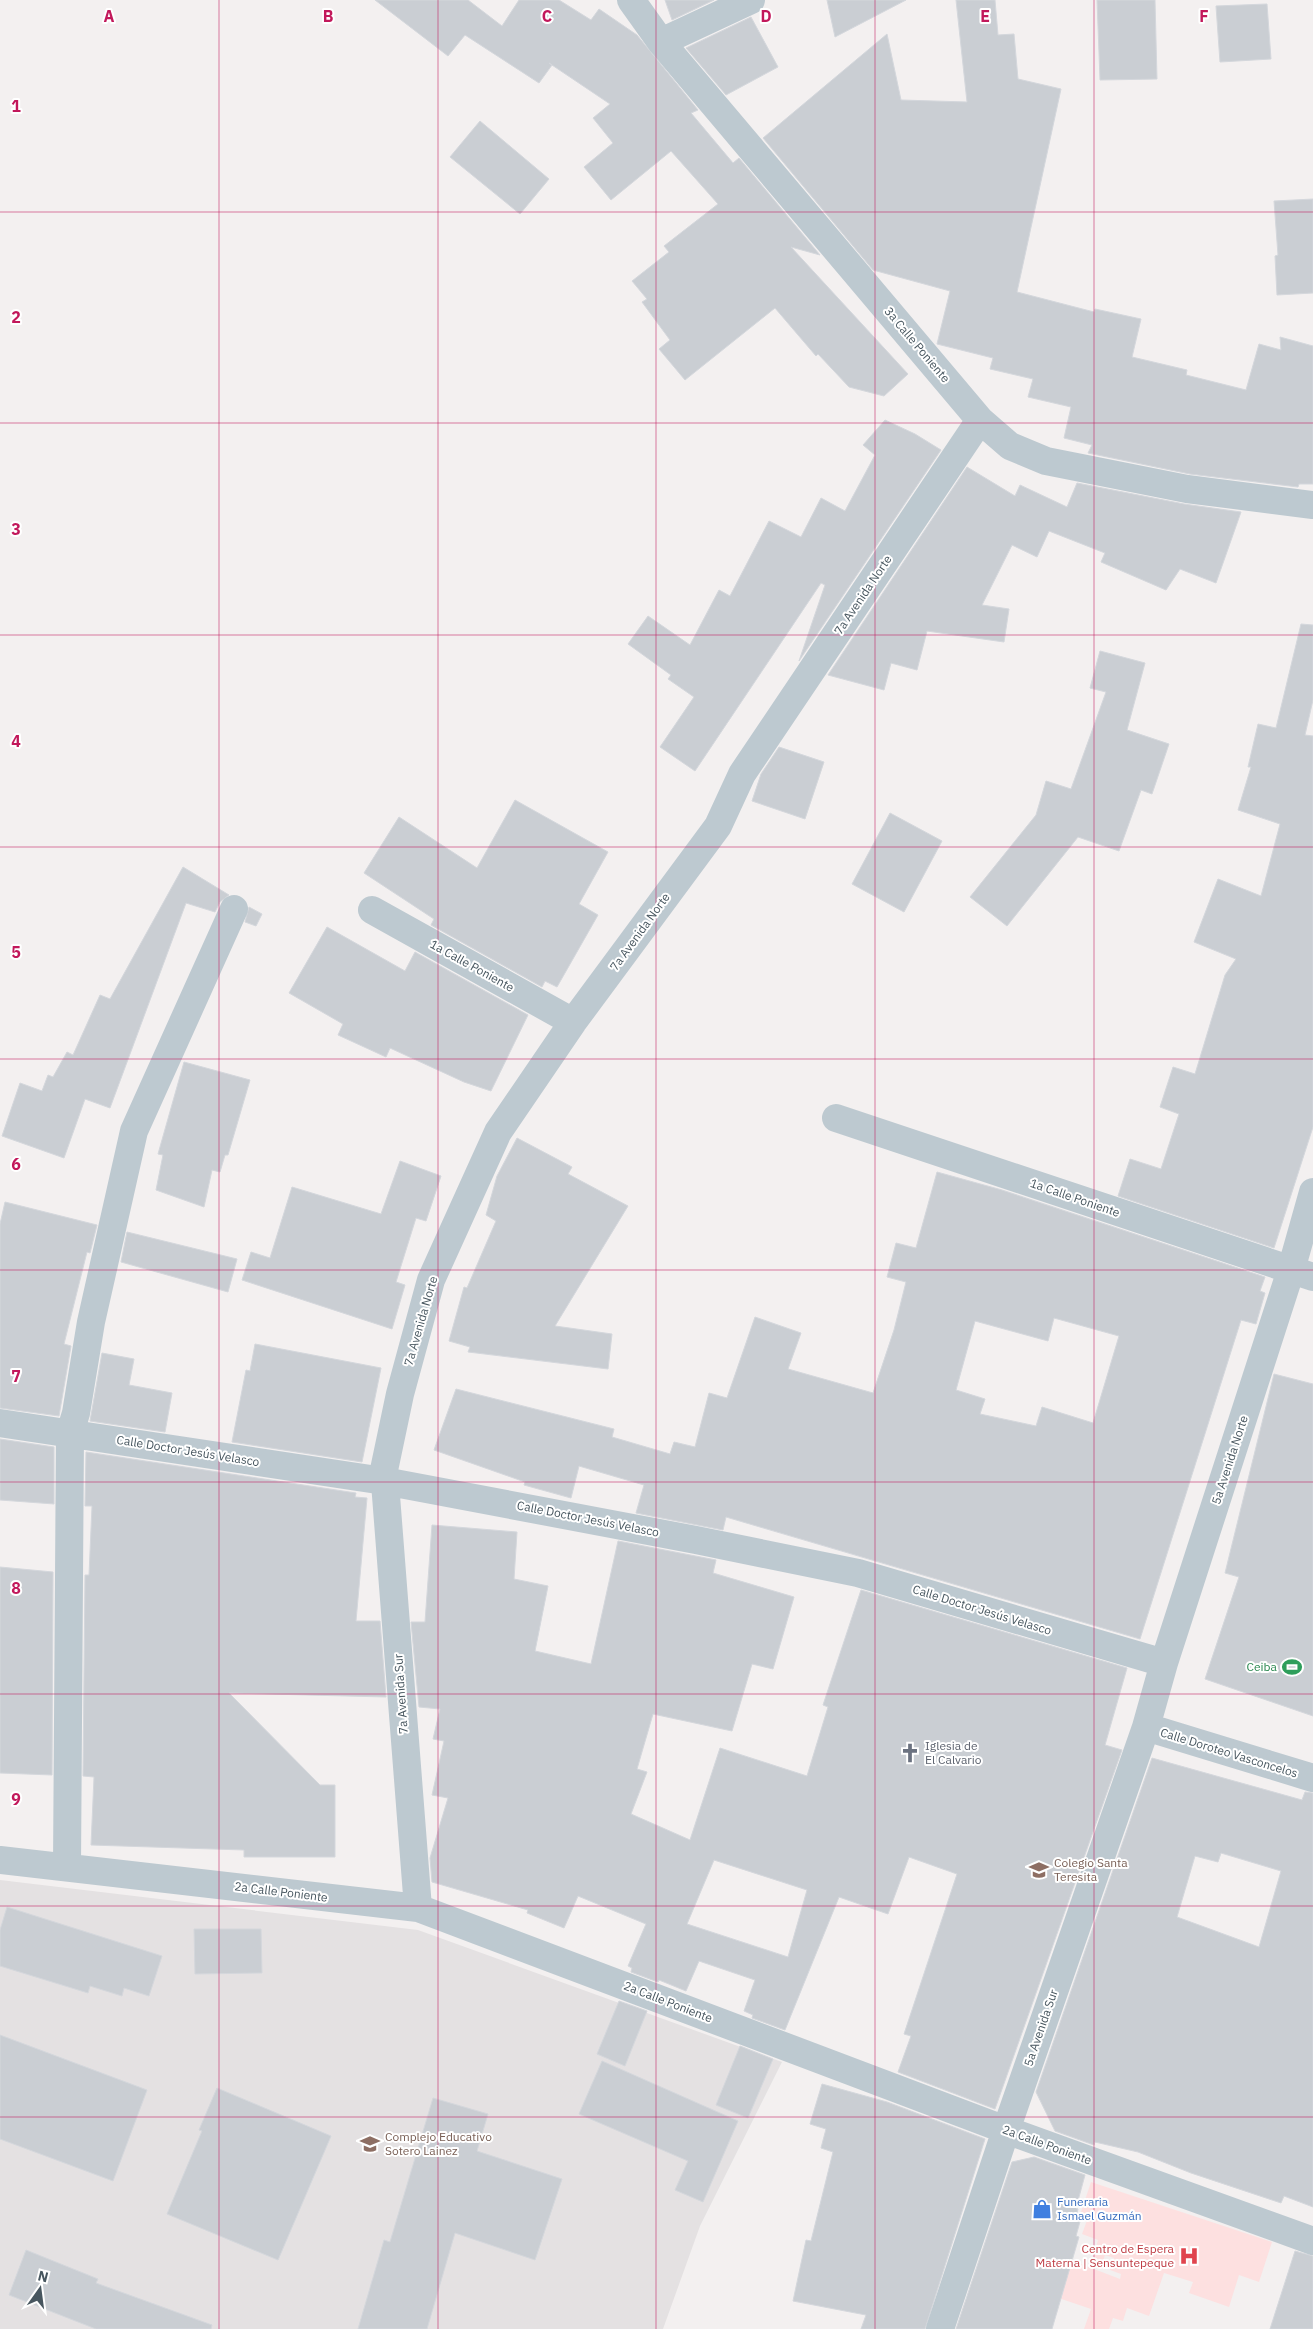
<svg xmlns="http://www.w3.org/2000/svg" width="1313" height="2329" font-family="'IBM Plex Sans',sans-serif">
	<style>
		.education { fill: #e4e1e2 }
		.medical { fill: #fde0e0 }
		.building { fill: #caced3; stroke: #d4d7dc; fill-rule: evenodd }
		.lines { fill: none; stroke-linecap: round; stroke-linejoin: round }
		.minor { stroke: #bdc9d0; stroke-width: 28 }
		.grid { fill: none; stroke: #c2185b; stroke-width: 1; stroke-opacity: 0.55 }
		.labels { text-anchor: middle; stroke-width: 4; stroke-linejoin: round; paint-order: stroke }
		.street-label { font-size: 12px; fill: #47565f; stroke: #fff }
		.leisure-label { font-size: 12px; fill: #27864d; stroke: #fff; text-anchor: end }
		.worship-label { font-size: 12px; fill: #5b616d; stroke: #fff; text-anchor: start }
		.education-label { font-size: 12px; fill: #785e54; stroke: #fff; text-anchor: start }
		.shop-label { font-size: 12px; fill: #366cbe; stroke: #fff; text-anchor: start }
		.health-label { font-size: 12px; fill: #be3a42; stroke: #fff; text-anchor: end }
		.grid-label { font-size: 16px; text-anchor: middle; font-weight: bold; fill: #c2185b; stroke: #fff; stroke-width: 4; stroke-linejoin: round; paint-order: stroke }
	</style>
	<rect width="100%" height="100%" fill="#f3f0f0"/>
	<!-- education -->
	<path class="education" d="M0 1880 418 1930 782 2062 700 2226 663 2329H0Z"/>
	<!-- medical -->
	<path class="medical" d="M1091 2182 1272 2242 1259 2282 1239 2275 1229 2307 1189 2293 1193 2282 1164 2273 1149 2316 1127 2308 1123 2321 1113 2318 1109 2329H1084L1091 2309 1035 2290 1057 2263 1081 2264 1120 2279 1121 2274 1110 2270 1114 2258 1105 2255 1103 2261 1093 2258 1098 2240 1082 2234 1089 2215 1081 2212Z"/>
	<!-- building -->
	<path class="building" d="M375 0H468L502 26 519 0H559L591 20 599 9 637 35 698 110 691 113 733 163 739 158 820 255 791 247 908 374 884 396 849 387 818 354 816 356 775 308 685 380 659 349 670 340 642 302 647 299 632 281 669 252 664 246 718 204 671 151 611 200 584 167 613 143 593 118 610 104 549 63 552 65 539 83 465 35 448 56Z
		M665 0H714L672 20Z
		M827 0H906L835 37Z
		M956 0H995L998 35 1014 34 1018 79 1061 89 1017 292 1094 312 1095 309 1141 319 1132 357 1187 370 1186 375 1246 390 1259 344 1281 350 1280 337 1313 346V484H1299L1298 487 1190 474 1088 453 1092 445 1064 438 1071 407 1028 397 1033 379 990 369 993 358 937 344 950 291 873 270 763 138 887 34 901 100 967 102Z
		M1097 0H1155L1157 79 1100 80Z
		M1267 4 1271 59 1220 62 1216 6Z
		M751 17 778 67 726 95 686 48Z
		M480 121 549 179 520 214 450 157Z
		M1313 199V293L1277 295 1275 256 1278 255 1274 201Z
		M885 420 915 434 941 450 799 661 825 585 821 583 695 771 660 747 694 697 668 679 671 675 628 644 648 616 690 645 719 590 730 596 769 521 801 537 821 498 845 511 875 455 863 445Z
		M967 467 1015 496 1020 485 1067 507 1077 483 1184 504 1241 512 1216 583 1180 569 1166 590 1101 562 1105 553 1049 531 1037 557 1012 545 982 605 1009 609 1004 642 927 631 917 670 891 663 884 690 828 675Z
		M1301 624 1313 625V700L1305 735 1313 736V1127L1274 1248 1118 1196 1130 1159 1161 1169 1179 1114 1160 1107 1173 1067 1195 1074 1225 975 1236 959 1194 942 1218 879 1261 896 1280 824 1238 810 1251 767H1248L1258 724 1276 728Z
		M1100 651 1145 663 1127 730 1169 744 1152 794 1141 790 1119 851 1078 837 1007 926 970 897 1036 815 1046 781 1071 789 1106 692 1090 688Z
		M779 747 824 762 805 819 752 801 761 774Z
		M515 800 608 852 579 904 598 915 557 987 545 981 542 987 431 925 434 919 364 873 399 817 477 868Z
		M890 813 942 841 904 912 852 884Z
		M183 867 229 895 220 902 215 912 186 903 110 1108 85 1099 64 1158 2 1136 20 1083 42 1091 48 1075 53 1077 67 1052 73 1055 100 995 110 999Z
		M249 907 262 914 256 926 245 922Z
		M327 927 405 971 415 952 528 1015 491 1091 464 1082 390 1048 386 1057 338 1035 343 1024 289 993Z
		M184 1062 250 1080 228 1155H225L220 1172 212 1170 204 1207 156 1190 163 1155 158 1154Z
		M517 1138 572 1167 568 1174 628 1206 555 1326 612 1334 608 1369 468 1352 470 1347 449 1341 464 1287 467 1288 496 1221 486 1215 497 1176Z
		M400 1161 441 1176 426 1221 416 1218 396 1282 405 1285 392 1329 242 1280 251 1252 270 1258 292 1187 381 1214Z
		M937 1172 1002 1190 1265 1277 1260 1291 1265 1293 1256 1324 1241 1320 1140 1639 726 1517 723 1530 636 1513 644 1485 579 1466 571 1498 524 1485 525 1482 434 1450 456 1389 614 1429 612 1437 670 1454 674 1442 695 1447 709 1393 727 1398 755 1317 801 1333 788 1369 873 1393 894 1330 906 1282 887 1277 896 1243 916 1248ZM1054 1318 1119 1336 1093 1423 1042 1407 1036 1426 980 1414 985 1399 956 1390 975 1321 1048 1341Z
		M5 1202 97 1225 90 1253 87 1252 64 1344 71 1346 59 1416 0 1408V1224Z
		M127 1232 237 1259 228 1292 121 1262Z
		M255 1344 381 1368 362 1462 232 1442 246 1370 250 1371Z
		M102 1353 134 1359 129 1385 172 1393 165 1432 90 1421Z
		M1274 1374 1313 1384V1716L1205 1679 1239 1577 1225 1573Z
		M0 1439 54 1447V1504L0 1500Z
		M86 1452 356 1493 355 1497 367 1498 356 1621H380L386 1697 229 1693 320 1785H335V1857H244V1850L91 1845 94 1777 83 1776 85 1575H89L92 1506H85Z
		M432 1525 517 1532 514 1579 548 1586 535 1651 591 1664 618 1541 716 1560 713 1573 794 1597 773 1669 752 1664 732 1731 653 1714 637 1769 647 1772 631 1814 690 1840 720 1748 807 1776 828 1707 823 1705 861 1590 1127 1668 1105 1745 1122 1750 995 2109 898 2072 911 2036 904 2034 957 1874 909 1857 888 1914 839 1897 785 2030 752 2018 753 2015 744 2011 755 1980 699 1961 686 1991 659 1980 658 1982 631 1972 632 1968 628 1966 646 1924 578 1896 564 1928 527 1913 528 1910 432 1882 430 1858 448 1798 432 1795 444 1741 433 1739 440 1709 419 1707 411 1622H425ZM714 1860 807 1890 788 1957 687 1924Z
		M0 1567 53 1572 52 1775 0 1773Z
		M1152 1758 1302 1800 1305 1792 1313 1793V2207L1284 2196 1281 2203 1191 2173 1138 2152 1095 2142 1094 2145 1055 2131 1036 2092ZM1221 1853 1281 1871 1259 1947 1177 1917 1195 1856 1218 1862Z
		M7 1907 162 1956 149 1996 124 1988 122 1996 90 1986 88 1993 0 1966V1930Z
		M194 1929H261L262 1973 195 1974Z
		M619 2001 647 2011 625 2066 597 2054Z
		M0 2035 147 2090 113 2181 0 2139Z
		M740 2046 773 2059 748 2118 716 2105Z
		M602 2061 738 2121 703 2202 675 2190 688 2161 579 2114Z
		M822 2084 887 2102 985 2139 925 2329H861L866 2315 793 2301 806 2240 811 2241 833 2152 821 2148 826 2129 810 2124Z
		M217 2088 331 2136 278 2260 167 2214 202 2131 199 2130Z
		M433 2098 488 2114 477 2151 562 2179 535 2260 455 2233 427 2329H358L384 2240 390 2242Z
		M1034 2157 1085 2175 1076 2208 1078 2209 1076 2217 1081 2218 1076 2236 1079 2237 1052 2329H956L1012 2162Z
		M26 2250 98 2279 96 2283 212 2325 211 2329H96L9 2295Z
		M1295 2251 1313 2256V2329H1270Z"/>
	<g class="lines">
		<!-- minor -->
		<path class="minor" d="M631 0 661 42 980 420 1010 446 1046 461 1187 489 1313 505
			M661 42 751 0
			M372 910 573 1022
			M836 1118 1313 1277
			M0 1423 384 1481 696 1540 858 1573 1164 1663
			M1146 1727 1313 1778
			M0 1860 418 1908 1006 2130 1313 2241
			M67 1867 70 1433 76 1413 91 1322 134 1131 234 909
			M418 1908 384 1470 400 1394 431 1280 498 1132 573 1022 718 826 742 774 980 420
			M940 2329 1006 2130 1146 1727 1164 1663 1291 1270 1313 1192"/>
	</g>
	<!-- grid -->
	<path class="grid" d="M219 0V2329M438 0V2329M656 0V2329M875 0V2329M1094 0V2329M0 212H1313M0 423H1313M0 635H1313M0 847H1313M0 1059H1313M0 1270H1313M0 1482H1313M0 1694H1313M0 1906H1313M0 2117H1313"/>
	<!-- icons -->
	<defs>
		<symbol id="stadium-bare" viewBox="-9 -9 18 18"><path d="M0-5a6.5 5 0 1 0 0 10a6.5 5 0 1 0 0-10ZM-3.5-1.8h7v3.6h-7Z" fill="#2e9e5b" stroke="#fff" stroke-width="2.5" paint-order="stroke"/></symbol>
		<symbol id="church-bare" viewBox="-9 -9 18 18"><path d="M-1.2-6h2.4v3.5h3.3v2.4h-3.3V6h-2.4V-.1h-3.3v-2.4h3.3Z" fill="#6b7280" stroke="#fff" stroke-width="2.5" paint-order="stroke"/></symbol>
		<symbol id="school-bare" viewBox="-9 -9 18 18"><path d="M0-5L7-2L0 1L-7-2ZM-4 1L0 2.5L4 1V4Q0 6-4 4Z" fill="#8d6e63" stroke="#fff" stroke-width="2.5" paint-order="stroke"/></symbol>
		<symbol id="shop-bare" viewBox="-9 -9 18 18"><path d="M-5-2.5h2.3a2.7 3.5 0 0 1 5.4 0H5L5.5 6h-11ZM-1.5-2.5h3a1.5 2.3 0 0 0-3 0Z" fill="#3f7fe0" stroke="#fff" stroke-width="2.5" paint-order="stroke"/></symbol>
		<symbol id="hospital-bare" viewBox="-9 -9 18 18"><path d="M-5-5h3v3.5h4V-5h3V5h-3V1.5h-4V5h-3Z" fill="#e0444e" stroke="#fff" stroke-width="2.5" paint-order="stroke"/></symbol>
	</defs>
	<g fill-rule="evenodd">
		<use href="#stadium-bare" x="1278" y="1653" width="28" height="28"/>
		<use href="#church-bare" x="896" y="1739" width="28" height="28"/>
		<use href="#school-bare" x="1025" y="1856" width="28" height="28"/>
		<use href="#school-bare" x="356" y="2130" width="28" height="28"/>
		<use href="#shop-bare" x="1028" y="2195" width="28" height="28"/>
		<use href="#hospital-bare" x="1175" y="2242" width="28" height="28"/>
	</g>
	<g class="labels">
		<!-- street labels -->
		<g class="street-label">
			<text transform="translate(917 345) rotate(50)" y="4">3a Calle Poniente</text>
			<text transform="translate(863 595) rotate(-56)" y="4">7a Avenida Norte</text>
			<text transform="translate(640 932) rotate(-54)" y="4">7a Avenida Norte</text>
			<text transform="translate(472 966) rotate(29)" y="4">1a Calle Poniente</text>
			<text transform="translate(1075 1198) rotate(19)" y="4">1a Calle Poniente</text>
			<text transform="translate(421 1321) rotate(-74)" y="4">7a Avenida Norte</text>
			<text transform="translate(188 1451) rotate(9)" y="4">Calle Doctor Jesús Velasco</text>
			<text transform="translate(1230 1460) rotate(-72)" y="4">5a Avenida Norte</text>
			<text transform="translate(588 1519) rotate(11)" y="4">Calle Doctor Jesús Velasco</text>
			<text transform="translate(982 1610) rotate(17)" y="4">Calle Doctor Jesús Velasco</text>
			<text transform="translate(401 1694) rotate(-94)" y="4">7a Avenida Sur</text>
			<text transform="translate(1229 1753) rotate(17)" y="4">Calle Doroteo Vasconcelos</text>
			<text transform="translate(281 1892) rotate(7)" y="4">2a Calle Poniente</text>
			<text transform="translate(668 2002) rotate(21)" y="4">2a Calle Poniente</text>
			<text transform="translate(1041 2028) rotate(-71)" y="4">5a Avenida Sur</text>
			<text transform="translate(1047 2145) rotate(20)" y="4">2a Calle Poniente</text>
		</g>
		<!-- leisure labels -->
		<g class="leisure-label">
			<text x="1277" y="1671">Ceiba</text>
		</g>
		<!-- worship labels -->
		<g class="worship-label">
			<text x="925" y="1750">Iglesia de<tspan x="925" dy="14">El Calvario</tspan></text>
		</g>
		<!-- education labels -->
		<g class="education-label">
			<text x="1054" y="1867">Colegio Santa<tspan x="1054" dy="14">Teresita</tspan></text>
			<text x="385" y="2141">Complejo Educativo<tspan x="385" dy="14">Sotero Lainez</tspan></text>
		</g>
		<!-- shop labels -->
		<g class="shop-label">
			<text x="1057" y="2206">Funeraria<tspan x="1057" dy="14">Ismael Guzmán</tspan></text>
		</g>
		<!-- health labels -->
		<g class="health-label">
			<text x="1174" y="2253">Centro de Espera<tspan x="1174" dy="14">Materna | Sensuntepeque</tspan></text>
		</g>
	</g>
	<g class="grid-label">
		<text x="109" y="22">A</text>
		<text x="328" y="22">B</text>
		<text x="547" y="22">C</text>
		<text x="766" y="22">D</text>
		<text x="985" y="22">E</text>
		<text x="1204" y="22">F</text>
		<text x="16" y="112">1</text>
		<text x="16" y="323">2</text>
		<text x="16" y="535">3</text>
		<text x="16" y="747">4</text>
		<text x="16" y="958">5</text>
		<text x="16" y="1170">6</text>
		<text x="16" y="1382">7</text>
		<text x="16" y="1594">8</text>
		<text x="16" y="1805">9</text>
	</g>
	<!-- north arrow -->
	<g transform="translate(40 2289) rotate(14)" stroke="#ffffff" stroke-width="4" paint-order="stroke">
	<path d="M0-4L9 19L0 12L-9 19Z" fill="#47565f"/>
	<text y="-8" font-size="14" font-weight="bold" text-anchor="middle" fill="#47565f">N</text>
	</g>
</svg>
